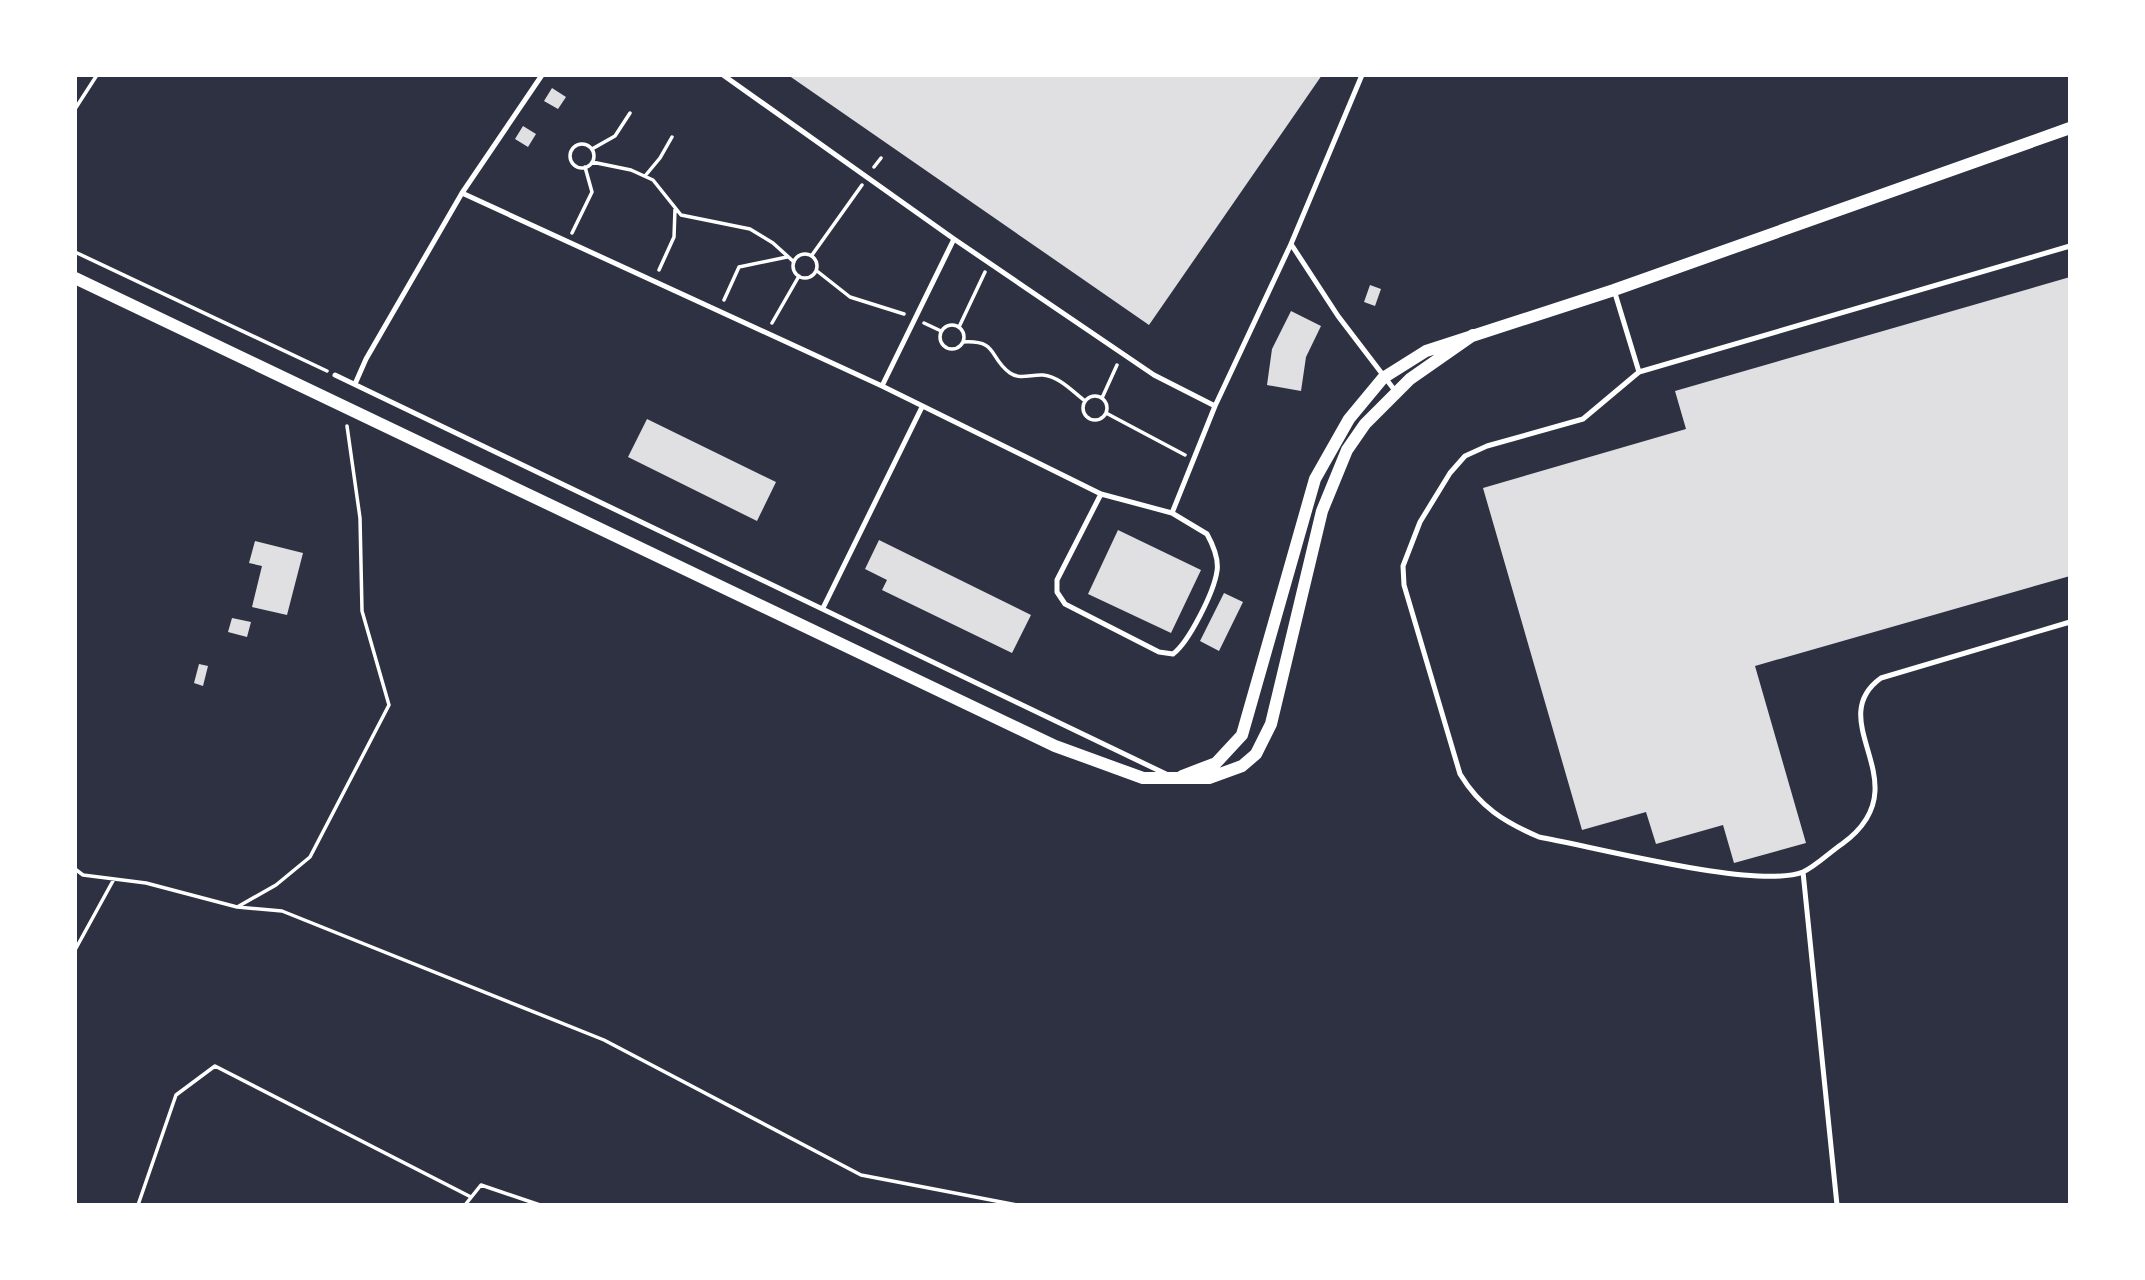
<svg xmlns="http://www.w3.org/2000/svg" width="2145" height="1280" font-family="'Crimson Pro',serif">
	<style>
		.building { fill: #e0e0e3 }
		.lines { fill: none; stroke-linecap: round; stroke-linejoin: round }
		.path { stroke: #fff; stroke-width: 3.5 }
		.service { stroke: #fff; stroke-width: 5 }
		.tertiary { stroke: #fff; stroke-width: 12 }
	</style>
	<rect width="100%" height="100%" fill="#2d3142"/>
	<!-- building -->
	<path class="building" d="M788 75H1322L1149 325Z
		M552 88 566 97 558 109 544 101Z
		M523 126 536 134 528 147 515 139Z
		M2070 277V576L1755 666 1806 843 1734 863 1723 825 1656 844 1646 812 1582 830 1483 488 1686 429 1675 391Z
		M1370 285 1381 289 1375 306 1364 302Z
		M1291 311 1321 326 1306 357 1301 391 1267 385 1272 349Z
		M647 419 776 482 757 521 628 457Z
		M1118 530 1201 570 1171 633 1088 594Z
		M879 540 1031 615 1012 653 882 590 887 580 865 569Z
		M255 541 303 553 287 615 252 607 262 566 249 563Z
		M1224 593 1243 602 1219 651 1200 641Z
		M232 618 251 622 247 637 228 632Z
		M199 664 208 666 203 686 194 683Z"/>
	<g class="lines">
		<!-- path -->
		<path class="path" d="M75 109 97 75
			M570 156a12 12 0 1 1 24 0a12 12 0 1 1-24 0Z
			M592 149 615 136 630 113
			M592 162 631 170 653 180 681 215 750 229 773 243 794 262
			M874 167 881 158
			M645 176 660 158 672 137
			M572 233 592 192 585 167
			M75 252 327 371
			M793 266a12 12 0 1 1 24 0a12 12 0 1 1-24 0Z
			M812 255 862 185
			M659 270 674 237 675 209
			M817 271 850 297 904 314
			M724 300 739 267 787 257
			M772 323 799 276
			M924 323 941 331
			M940 337a12 12 0 1 1 24 0a12 12 0 1 1-24 0Z
			M959 327 985 272
			M963 342C999 340 988 357 1010 373 1020 380 1032 374 1043 375 1060 377 1072 391 1085 401
			M1083 408a12 12 0 1 1 24 0a12 12 0 1 1-24 0Z
			M1102 398 1117 365
			M1106 413 1185 455
			M75 869 83 875 146 883 237 907 282 911 604 1040 861 1175 1017 1205
			M239 906 276 885 310 857 389 705 362 611 360 518 347 426
			M75 950 114 879
			M138 1205 176 1095 215 1066 471 1197
			M465 1205 481 1185 540 1205"/>
		<!-- service -->
		<path class="service" d="M542 75 462 193 882 386 1101 494 1172 513 1215 406
			M723 75 954 239 1154 375 1215 406 1291 244 1362 75
			M1291 244 1338 316 1396 392
			M2070 246 1639 372 1583 419 1487 446 1465 456 1450 473 1420 522 1403 566 1404 585 1460 774C1480 807 1504 822 1539 837 1595 847 1757 890 1803 872 1816 866 1830 852 1842 844 1860 831 1874 814 1875 791 1877 750 1838 709 1881 678L2070 622
			M1614 290 1639 372
			M335 375 1166 774
			M355 384 366 359 462 193
			M882 386 954 239
			M1101 494 1057 580V592L1065 604 1159 652 1173 654C1189 642 1214 592 1217 571 1219 559 1213 545 1207 534L1172 513
			M823 608 922 407
			M1803 872 1837 1205"/>
		<!-- tertiary -->
		<path class="tertiary" d="M75 278 1055 746 1143 778H1209L1242 766 1256 754 1271 724 1322 511 1347 450 1365 424 1410 379 1473 335
			M1182 776 1216 763 1242 735 1315 479 1349 419 1383 378 1426 351 1614 290 2070 128"/>
	</g>
	<!-- border -->
	<rect width="2145" height="1280" fill="none" stroke="#ffffff" stroke-width="154"/>
</svg>
